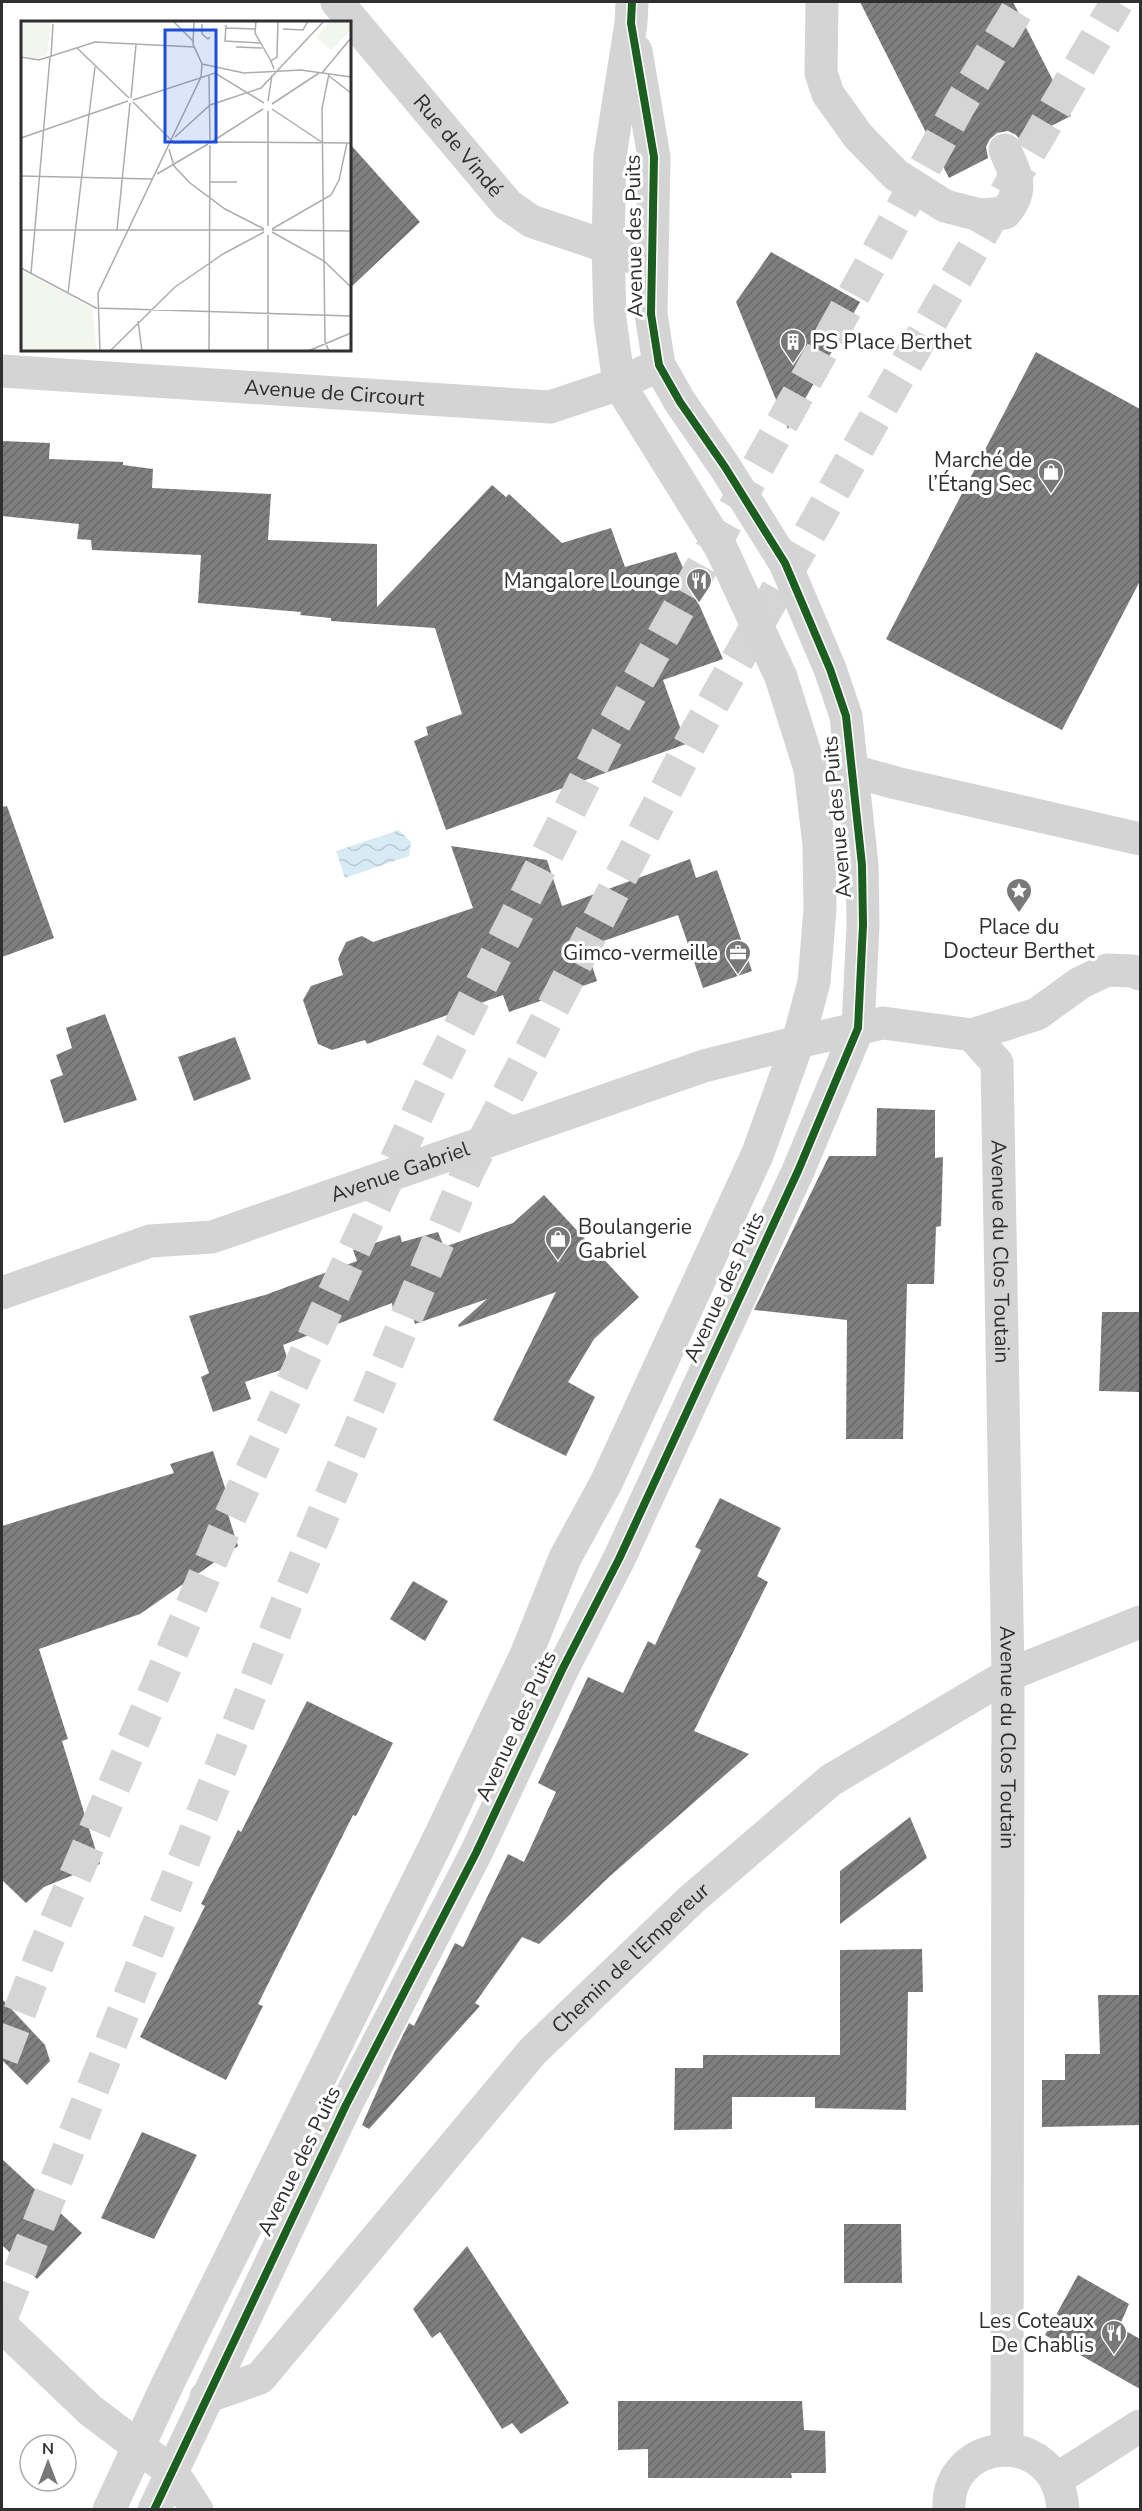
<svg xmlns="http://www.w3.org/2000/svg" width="1142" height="2511" font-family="'Nunito Sans',sans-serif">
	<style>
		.water { fill: url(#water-waves) }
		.building { fill: url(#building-hatch) }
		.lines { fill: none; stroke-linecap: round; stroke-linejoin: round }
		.motorway-tunnel { stroke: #d5d5d5; stroke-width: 33; stroke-dasharray: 33 16; stroke-linecap: butt }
		.minor { stroke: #d4d4d4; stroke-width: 33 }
		.tertiary { stroke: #d4d4d4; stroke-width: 33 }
		.cycleway-casing { stroke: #fff; stroke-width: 11 }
		.cycleway { stroke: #1b5e20; stroke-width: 8 }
		.labels { text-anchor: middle; stroke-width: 6; stroke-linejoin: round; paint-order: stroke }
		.street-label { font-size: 21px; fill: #2f2f2f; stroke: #fff }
		.poi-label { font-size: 21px; fill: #2f2f2f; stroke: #fff; text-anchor: end }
		.inset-road { fill: none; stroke: #acacac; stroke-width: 1.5 }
		.view { fill: #1d4ed8; fill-opacity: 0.15; stroke: #1d4ed8; stroke-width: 3 }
		.inset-edge { fill: none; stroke: #2f2f2f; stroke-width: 3 }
	</style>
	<defs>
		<pattern id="water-waves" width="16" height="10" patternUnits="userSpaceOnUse" patternTransform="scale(1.5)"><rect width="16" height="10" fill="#d8ebf4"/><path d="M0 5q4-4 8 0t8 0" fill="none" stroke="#bacad2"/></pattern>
		<pattern id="building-hatch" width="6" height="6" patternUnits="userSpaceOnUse" patternTransform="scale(1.5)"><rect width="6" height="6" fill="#7f7f7f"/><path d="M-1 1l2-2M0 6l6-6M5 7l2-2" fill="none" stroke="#686868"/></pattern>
	</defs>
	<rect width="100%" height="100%" fill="#fff"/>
	<!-- water -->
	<path class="water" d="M399 830 411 842 409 856 345 878 336 851Z"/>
	<!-- building -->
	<path class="building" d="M860 2H1013L1071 116 1021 141 1016 135 1008 131 997 133 990 139 986 147 988 158 949 178Z
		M350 144 420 222 350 288Z
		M771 252 860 302 788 429 736 302Z
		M1036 352 1140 409V581L1062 730 886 639Z
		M2 441 50 443 49 459 123 462V465L153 469 152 488 271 494 268 540 377 544V607L492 485 506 497 509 494 562 543 611 528 625 567 676 552 723 659 663 680 686 744 446 830 414 741 428 735 426 727 462 714 435 628 331 621V618L300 615 301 612 198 603 201 555 92 550 91 540 77 539 79 524 2 516Z
		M7 806 54 938 2 957V807Z
		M451 846 547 860 562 906 690 859 696 878 717 870 752 971 703 988 678 915 586 947 597 981 509 1012 503 995 367 1044 365 1040 332 1050 318 1044 303 1000 311 986 343 975 338 959 346 942 362 936 373 942 473 908Z
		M105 1014 137 1100 64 1123 50 1080 63 1075 56 1055 72 1048 66 1028Z
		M235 1037 251 1079 194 1101 178 1057Z
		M877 1108 935 1110V1158L943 1157 941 1226 936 1227 934 1284H907L903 1439H846L847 1320 754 1310 829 1156H876Z
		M544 1195 639 1297 594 1339 568 1382 595 1397 566 1456 493 1420 556 1292 459 1327 458 1325 487 1299 415 1324 409 1304 393 1309 392 1303 283 1345 290 1367 245 1382 251 1399 213 1412 201 1377 209 1373 189 1316 265 1295 357 1261 353 1250 400 1235 402 1242 438 1232 444 1247 513 1223Z
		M1102 1312H1140V1392L1099 1391Z
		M213 1451 229 1500 224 1502 238 1546 140 1614 39 1649 68 1739 62 1741 100 1864 44 1887 26 1903 2 1880V1526L174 1473 170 1464Z
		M720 1498 781 1528 757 1576 768 1582 694 1731 749 1754 609 1877 539 1944 522 1937 475 2003 480 2006 369 2129 362 2125 394 2053 409 2023 414 2026 455 1943 463 1947 508 1854 524 1862 556 1792 538 1783 588 1677 623 1693 648 1641 655 1645 678 1597 701 1550 695 1547Z
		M413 1581 448 1601 425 1641 390 1619Z
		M307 1701 393 1743 356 1816 353 1815 258 2004 263 2006 226 2080 140 2037 205 1906 201 1904 238 1830 241 1832Z
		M910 1817 927 1858 840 1924V1871Z
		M922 1949 923 1992H908L906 2110 815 2108V2097H732V2129L674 2130 675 2068H703V2055H840V1950Z
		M1098 1995H1140V2125L1042 2127V2080H1065V2054H1100Z
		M2 1999 45 2045 50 2061 27 2085 2 2060Z
		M142 2132 197 2155 154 2239 101 2218Z
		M2 2159 82 2233 37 2279 2 2245Z
		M844 2224H901L902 2283H844Z
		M467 2246 569 2403 521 2434 512 2423 502 2429 440 2332 432 2338 413 2309Z
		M1078 2275 1129 2304 1119 2327 1140 2339V2389L1045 2335Z
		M618 2401H802L804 2430 825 2431 826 2473H791L792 2478H648V2449L618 2450Z"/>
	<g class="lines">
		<!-- motorway-tunnel -->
		<path class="motorway-tunnel" d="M2 2058 43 1951 229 1519 436 1074 604 742 959 106 1022 2
			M2 2316 299 1572 468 1171 692 740 896 381 1117 2"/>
		<!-- minor -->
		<g class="minor">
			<path id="s1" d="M337 2 508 205 531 221 608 247 651 265"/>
			<path d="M822 2 821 73 828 94 858 136 896 175 945 206 980 215 1005 213C1025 190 1016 175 1005 150"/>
			<path id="s2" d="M2 371 550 407 619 384 659 365"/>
			<path d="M810 769 853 771 896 783 1140 839"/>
			<path id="s3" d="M972 1035 997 1063 1008 1675 1007 2449"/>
			<path id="s4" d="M2 1293 150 1241 212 1237 704 1066 798 1042 883 1023 972 1035 1037 1014 1080 983 1107 970 1133 971 1140 974"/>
			<path d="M2 2326 90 2410 173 2473 197 2510"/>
			<path id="s5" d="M206 2397 260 2378 533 2051 692 1899 831 1780 1008 1675 1140 1622"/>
			<path d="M1057 2479 1140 2426"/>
			<path d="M949 2510C945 2436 1058 2425 1063 2510"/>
		</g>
		<!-- tertiary -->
		<path class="tertiary" d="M109 2510 169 2381 440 1836 526 1655 565 1558 606 1483 758 1153 798 1042 814 982 820 909 819 845 810 769 781 677 721 548 619 384 610 319 608 247 610 156 631 23 632 2
			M154 2510 346 2105 476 1853 562 1670 619 1559 798 1171 858 1028 863 925 862 865 846 716 830 669 785 563 725 467 680 402 659 365 651 314 654 157 636 51"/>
		<defs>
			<path id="cycleway" d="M154 2510 346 2105 476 1853 562 1670 619 1559 798 1171 858 1028 863 925 862 865 846 716 830 669 785 563 725 467 680 402 659 365 651 314 654 157 631 23 632 2"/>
		</defs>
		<!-- cycleway casing -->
		<use href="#cycleway" class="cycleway-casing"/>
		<!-- cycleway -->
		<use href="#cycleway" class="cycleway"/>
	</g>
	<!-- icons -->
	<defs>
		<symbol id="building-pin" viewBox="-11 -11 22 30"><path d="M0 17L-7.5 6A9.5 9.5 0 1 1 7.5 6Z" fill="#787878" stroke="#fff"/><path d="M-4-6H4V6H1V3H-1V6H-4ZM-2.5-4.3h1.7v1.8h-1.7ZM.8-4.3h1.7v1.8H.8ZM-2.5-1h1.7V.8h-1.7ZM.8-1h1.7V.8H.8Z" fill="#fff"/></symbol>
		<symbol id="shop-pin" viewBox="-11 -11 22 30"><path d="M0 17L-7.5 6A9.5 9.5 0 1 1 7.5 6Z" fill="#787878" stroke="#fff"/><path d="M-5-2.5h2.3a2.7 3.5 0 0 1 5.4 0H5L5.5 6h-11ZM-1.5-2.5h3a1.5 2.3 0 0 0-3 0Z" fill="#fff"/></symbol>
		<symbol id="restaurant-pin" viewBox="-11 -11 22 30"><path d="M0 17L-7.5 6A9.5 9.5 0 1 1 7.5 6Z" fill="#787878" stroke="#fff"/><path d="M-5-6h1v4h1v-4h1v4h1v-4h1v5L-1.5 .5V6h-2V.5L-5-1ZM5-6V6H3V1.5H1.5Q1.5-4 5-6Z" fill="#fff"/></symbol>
		<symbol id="sight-pin" viewBox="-11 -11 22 30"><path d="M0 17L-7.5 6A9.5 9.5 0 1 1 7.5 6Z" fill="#787878" stroke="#fff"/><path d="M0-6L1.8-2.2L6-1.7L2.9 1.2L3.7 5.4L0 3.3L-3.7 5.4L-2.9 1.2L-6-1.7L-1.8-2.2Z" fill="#fff"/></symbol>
		<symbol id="office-pin" viewBox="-11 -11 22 30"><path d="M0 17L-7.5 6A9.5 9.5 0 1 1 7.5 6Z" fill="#787878" stroke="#fff"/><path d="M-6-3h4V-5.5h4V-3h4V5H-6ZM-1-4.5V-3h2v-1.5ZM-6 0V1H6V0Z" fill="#fff"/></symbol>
	</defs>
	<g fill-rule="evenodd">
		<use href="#building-pin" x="778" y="327" width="30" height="40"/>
		<use href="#shop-pin" x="1036" y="457" width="30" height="40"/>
		<use href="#restaurant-pin" x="684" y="566" width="30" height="40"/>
		<use href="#sight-pin" x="1004" y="876" width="30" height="40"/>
		<use href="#office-pin" x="723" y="938" width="30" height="40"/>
		<use href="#shop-pin" x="543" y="1224" width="30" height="40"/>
		<use href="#restaurant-pin" x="1099" y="2318" width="30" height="40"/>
	</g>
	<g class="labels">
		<!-- street labels -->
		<g class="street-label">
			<text dy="7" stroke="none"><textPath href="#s1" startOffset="188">Rue de Vindé</textPath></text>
			<text transform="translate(634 236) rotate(-91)" y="7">Avenue des Puits</text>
			<text dy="7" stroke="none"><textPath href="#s2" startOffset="333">Avenue de Circourt</textPath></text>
			<text transform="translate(837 817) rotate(-95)" y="7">Avenue des Puits</text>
			<text dy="7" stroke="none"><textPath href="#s4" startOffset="418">Avenue Gabriel</textPath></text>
			<text dy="7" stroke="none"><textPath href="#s3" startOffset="226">Avenue du Clos Toutain</textPath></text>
			<text transform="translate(724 1287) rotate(-65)" y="7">Avenue des Puits</text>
			<text transform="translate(516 1726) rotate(-65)" y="7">Avenue des Puits</text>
			<text dy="7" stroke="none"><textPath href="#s3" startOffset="712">Avenue du Clos Toutain</textPath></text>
			<text dy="7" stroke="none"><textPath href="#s5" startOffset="618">Chemin de l'Empereur</textPath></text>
			<text transform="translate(299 2161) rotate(-64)" y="7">Avenue des Puits</text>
		</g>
		<!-- poi labels -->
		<g class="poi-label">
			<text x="812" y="349" text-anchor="start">PS Place Berthet</text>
			<text x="1032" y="467">Marché de<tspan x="1032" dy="24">l’Étang Sec</tspan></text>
			<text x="680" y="588">Mangalore Lounge</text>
			<text x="1019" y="934" text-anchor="middle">Place du<tspan x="1019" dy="24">Docteur Berthet</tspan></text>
			<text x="718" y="960">Gimco-vermeille</text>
			<text x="578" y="1234" text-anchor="start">Boulangerie<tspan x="578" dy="24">Gabriel</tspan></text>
			<text x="1094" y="2328">Les Coteaux<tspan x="1094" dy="24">De Chablis</tspan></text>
		</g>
	</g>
	<!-- overview -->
	<g transform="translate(21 21)">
		<rect width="330" height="330" fill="#fff"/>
		<path d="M310 0H329L330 9 310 29 295 15Z" fill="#f2f6ec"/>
		<path d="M0 249 71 287 76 330H0Z" fill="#f2f6ec"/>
		<path d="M0 0H34L30 1 26 34 14 38 0 34Z" fill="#f2f6ec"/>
		<path class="inset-road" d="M152 0 173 21M235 0 234 12 250 40M181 3V13L187 18 189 16M205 4 204 20 239 22M205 7 234 8M262 8 282 9 287 0M215 26 241 27M56 27 108 77M0 36 18 39 74 21 173 26M30 36 32 3M181 43 223 52 280 49 330 56M253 48 250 40 256 36 257 0M301 52 330 17M188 55 189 119M308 55 330 72M110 77 115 24M112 79 194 52 243 82M247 80 251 54M112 81 153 122 192 121 187 122M251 83 298 52M251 88 302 122M247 90V205M68 94 74 46M154 116 189 84 240 67 303 0M0 117 107 80M192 120 242 88M192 121 330 122M148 128 153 145 169 162 204 188 243 208M136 153 187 123M0 155 131 158M189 161H216M251 208 310 174 318 159 326 122M0 209H243M96 209 109 82M251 209 330 210M251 211 303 240 330 266M247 214V330M0 247 75 287 330 295M10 252 29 36M47 272 68 94M117 300 121 330M79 330 77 272 180 56 181 43 172 23 173 0M89 330 154 266 202 233 243 211M188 330 189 124M287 330 330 312M308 330 304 321 301 87 308 53"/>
		<path class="view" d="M144 9H195V121H144Z"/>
		<rect width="330" height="330" class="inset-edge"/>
	</g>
	<!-- border -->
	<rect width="1142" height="2511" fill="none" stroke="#2f2f2f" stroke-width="6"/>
	<!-- north arrow -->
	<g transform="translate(48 2463)"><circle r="28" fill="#ffffff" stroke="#acacac" stroke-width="1.5"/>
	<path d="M0-4.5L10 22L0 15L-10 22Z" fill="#787878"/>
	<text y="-9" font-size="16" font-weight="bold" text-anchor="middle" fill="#2f2f2f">N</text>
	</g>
</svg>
